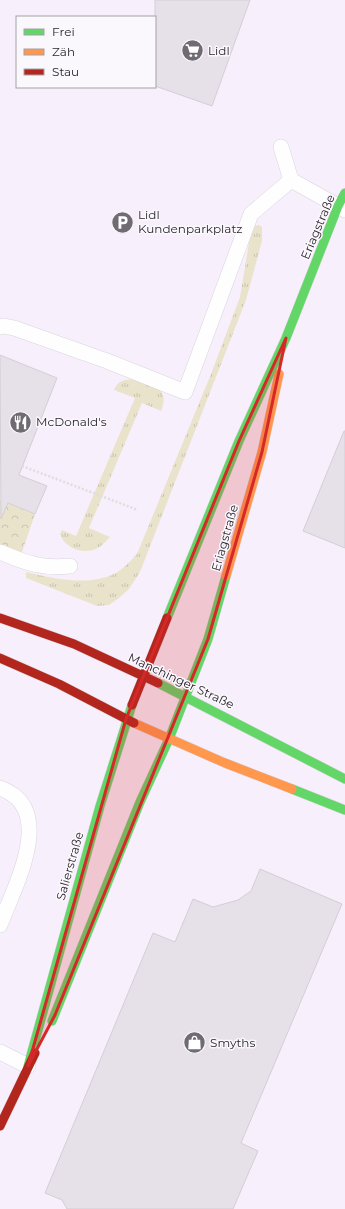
<svg xmlns="http://www.w3.org/2000/svg" width="345" height="1209" font-family="Montserrat,sans-serif">
	<style>
		.built { fill: #f7effb; fill-rule: evenodd }
		.grass { fill: url(#grass-tufts) }
		.park { fill: url(#park-crowns) }
		.building { fill: #e6e0e9; stroke: #d3cfd5 }
		.lines { fill: none; stroke-linecap: round; stroke-linejoin: round }
		.lane-casing { stroke: #d9d5db; stroke-width: 16 }
		.fast-casing { stroke: #d9d5db; stroke-width: 10 }
		.slow-casing { stroke: #d9d5db; stroke-width: 10 }
		.jam-casing { stroke: #d9d5db; stroke-width: 10 }
		.path { stroke: #dfdedf; stroke-width: 2.5; stroke-dasharray: 2 2; stroke-linecap: butt }
		.lane { stroke: #fefeff; stroke-width: 15 }
		.fast { stroke: #63d668; stroke-width: 9 }
		.slow { stroke: #ff974d; stroke-width: 9 }
		.jam { stroke: #b3261e; stroke-width: 9 }
		.marked { fill: #d62828; fill-opacity: 0.2; stroke: #d62828; stroke-width: 3; stroke-linejoin: round }
		.labels { text-anchor: middle; stroke-width: 3; stroke-linejoin: round; paint-order: stroke }
		.poi-label { font-size: 12px; fill: #251f28; stroke: #fbf8fd; text-anchor: start }
		.street-label { font-size: 12px; fill: #251f28; stroke: #fbf8fd }
	</style>
	<defs>
		<pattern id="grass-tufts" width="24" height="20" patternUnits="userSpaceOnUse"><rect width="24" height="20" fill="#eae3cc"/><path d="M3 7l-1-3M5 7V3M7 7l1-3M15 17l-1-3M17 17v-4M19 17l1-3" fill="none" stroke="#c9c2af"/></pattern>
		<pattern id="park-crowns" width="20" height="18" patternUnits="userSpaceOnUse"><rect width="20" height="18" fill="#eae3cc"/><path d="M2 6a3 3 0 1 1 6 0M12 15a3 3 0 1 1 6 0" fill="none" stroke="#c9c2af"/></pattern>
	</defs>
	<rect width="100%" height="100%" fill="#fbf9fc"/>
	<!-- built -->
	<path class="built" d="M0 0H345V1209H0ZM17 17H155V87H17Z"/>
	<!-- grass -->
	<path class="grass" d="M259 225 262 227V241L246 300 140 572 129 589 119 598 109 605 97 606 26 578V572C56 579 97 589 123 568 128 564 132 559 137 554L211 374 240 297 250 237 255 226Z
		M134 379C151 385 171 387 161 411L142 403 89 528 110 537C106 541 102 546 98 548 84 555 65 549 60 534L62 530 76 536 135 398 114 390C118 380 124 380 134 379Z"/>
	<!-- park -->
	<path class="park" d="M0 500 35 514 21 555 0 546Z"/>
	<!-- building -->
	<path class="building" d="M155 0H250L212 106 155 86Z
		M0 355 57 378 19 475 47 486 35 514 8 503 1 519Z
		M344 431H345V548L303 531Z
		M260 869 342 904 241 1143 258 1151 233 1209H67L62 1200 45 1193 153 933 175 942 193 899 213 907 238 900 251 891Z"/>
	<g class="lines">
		<defs>
			<path id="lane" d="M281 147 291 180 345 210
				M0 327 4 326 14 328 107 361 185 392 251 214 291 180
				M0 552C26 563 42 569 70 566
				M0 788C58 809 14 887 0 925
				M0 1052 28 1066"/>
			<path id="fast" d="M167 618 239 441 286 338 338 206 345 193
				M158 683 345 779
				M292 789 345 810
				M52 1021 140 802 169 739 208 639 226 576
				M28 1066 100 806 132 705"/>
			<path id="slow" d="M226 576 262 452 279 374
				M134 723 225 763 292 789"/>
			<path id="jam" d="M0 618 74 644 158 683
				M0 658 59 684 134 723
				M132 705 167 618
				M0 1126 35 1053"/>
		</defs>
		<!-- lane casing -->
		<use href="#lane" class="lane-casing"/>
		<!-- fast casing -->
		<use href="#fast" class="fast-casing"/>
		<!-- slow casing -->
		<use href="#slow" class="slow-casing"/>
		<!-- jam casing -->
		<use href="#jam" class="jam-casing"/>
		<!-- path -->
		<path class="path" d="M22 466 138 510"/>
		<!-- lane -->
		<use href="#lane" class="lane"/>
		<!-- fast -->
		<use href="#fast" class="fast"/>
		<!-- slow -->
		<use href="#slow" class="slow"/>
		<!-- jam -->
		<use href="#jam" class="jam"/>
	</g>
	<!-- marked area -->
	<path class="marked" d="M286 338 262 452 208 639 55 1015 28 1066 126 719 239 441Z"/>
	<!-- icons -->
	<defs>
		<symbol id="supermarket-disc" viewBox="-11 -11 22 22"><circle r="9.5" fill="#706b72" stroke="#fbf8fd"/><path d="M-6-5.5h2.5l.6 2H6L4.5 2H-2.5L-4.4-4H-6ZM-1.5 3.2a1.3 1.3 0 1 0 .1 0ZM3 3.2a1.3 1.3 0 1 0 .1 0Z" fill="#fff"/></symbol>
		<symbol id="parking-disc" viewBox="-11 -11 22 22"><circle r="9.5" fill="#706b72" stroke="#fbf8fd"/><path d="M-3.5-5.5H1a3.5 3.5 0 0 1 0 7H-1V5.5H-3.5ZM-1-3.4V-.6H.8a1.4 1.4 0 0 0 0-2.8Z" fill="#fff"/></symbol>
		<symbol id="restaurant-disc" viewBox="-11 -11 22 22"><circle r="9.5" fill="#706b72" stroke="#fbf8fd"/><path d="M-5-6h1v4h1v-4h1v4h1v-4h1v5L-1.5 .5V6h-2V.5L-5-1ZM5-6V6H3V1.5H1.5Q1.5-4 5-6Z" fill="#fff"/></symbol>
		<symbol id="shop-disc" viewBox="-11 -11 22 22"><circle r="9.5" fill="#706b72" stroke="#fbf8fd"/><path d="M-5-2.5h2.3a2.7 3.5 0 0 1 5.4 0H5L5.5 6h-11ZM-1.5-2.5h3a1.5 2.3 0 0 0-3 0Z" fill="#fff"/></symbol>
	</defs>
	<g fill-rule="evenodd">
		<use href="#supermarket-disc" x="180" y="38" width="25" height="25"/>
		<use href="#parking-disc" x="110" y="210" width="25" height="25"/>
		<use href="#restaurant-disc" x="8" y="410" width="25" height="25"/>
		<use href="#shop-disc" x="182" y="1030" width="25" height="25"/>
	</g>
	<g class="labels">
		<!-- poi labels -->
		<g class="poi-label">
			<text x="208" y="55">Lidl</text>
			<text x="138" y="219">Lidl<tspan x="138" dy="14">Kundenparkplatz</tspan></text>
			<text x="36" y="426">McDonald's</text>
			<text x="210" y="1047">Smyths</text>
		</g>
		<!-- street labels -->
		<g class="street-label">
			<text transform="translate(318 227) rotate(-67)" y="4">Eriagstraße</text>
			<text transform="translate(225 538) rotate(-74)" y="4">Eriagstraße</text>
			<text transform="translate(181 681) rotate(25)" y="4">Manchinger Straße</text>
			<text transform="translate(70 866) rotate(-74)" y="4">Salierstraße</text>
		</g>
	</g>
	<!-- legend -->
	<rect x="16" y="16" width="140" height="72" fill="#fbf8fd" stroke="#a5a1a8"/>
	<rect x="24" y="29" width="20" height="6" fill="#63d668" stroke="#a5a1a8"/>
	<text x="52" y="36" font-size="12" fill="#251f28">Frei</text>
	<rect x="24" y="49" width="20" height="6" fill="#ff974d" stroke="#a5a1a8"/>
	<text x="52" y="56" font-size="12" fill="#251f28">Zäh</text>
	<rect x="24" y="69" width="20" height="6" fill="#b3261e" stroke="#a5a1a8"/>
	<text x="52" y="76" font-size="12" fill="#251f28">Stau</text>
</svg>
